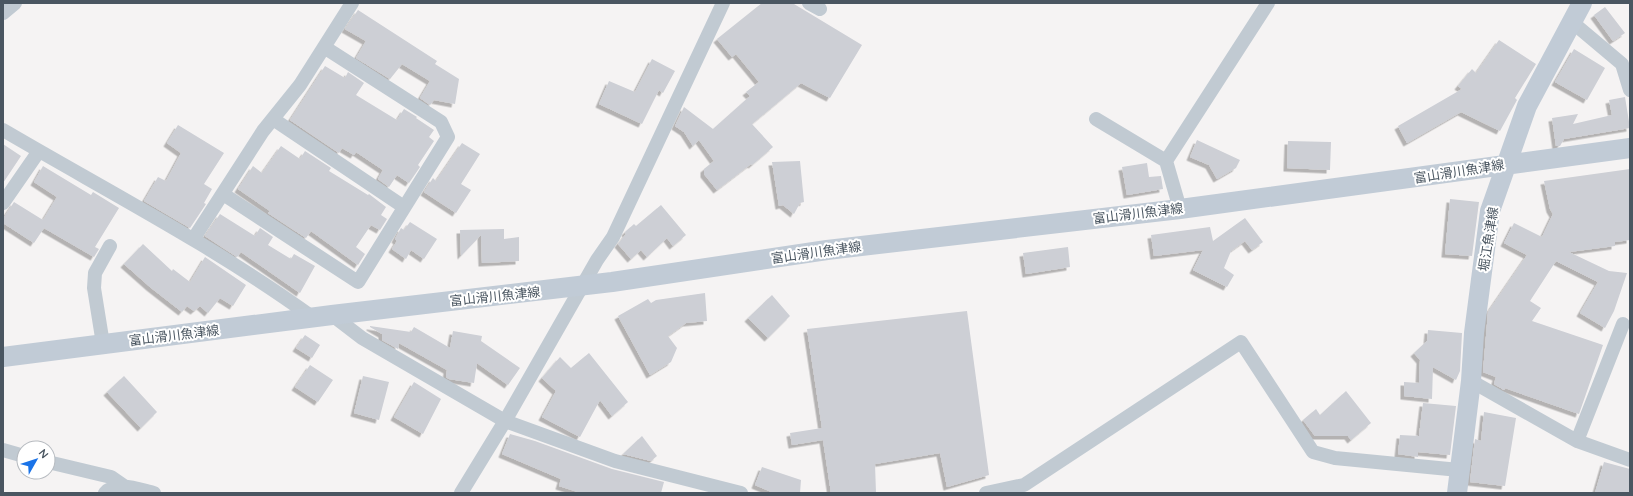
<svg xmlns="http://www.w3.org/2000/svg" width="1633" height="496" font-family="Quicksand,'Noto Sans JP',sans-serif">
	<style>
		.building { fill: #cdcfd5; filter: url(#shadow) }
		.lines { fill: none; stroke-linecap: round; stroke-linejoin: round }
		.street { stroke: #c1cad2; stroke-width: 14 }
		.secondary { stroke: #c1cbd6; stroke-width: 20 }
		.labels { text-anchor: middle; stroke-width: 4; stroke-linejoin: round; paint-order: stroke }
		.street-label { font-size: 13px; fill: #4a5661; stroke: #fff }
	</style>
	<defs>
		<filter id="shadow"><feDropShadow dx="-3.5" dy="3.5" stdDeviation="0" flood-color="#0004"/></filter>
	</defs>
	<rect width="100%" height="100%" fill="#f5f3f3"/>
	<!-- building -->
	<path class="building" d="M762 3 794 4 862 45 830 98 801 83 752 124 773 147 752 165 751 164 717 190 704 174V169L714 161 699 140 693 146 684 132 675 126 684 107 713 129 750 96 746 92 759 82 736 54 732 57 717 39Z
		M1605 7 1625 33 1613 41 1594 15Z
		M358 10 437 61 435 64 459 79 455 104 434 100 430 105 420 98 430 81 402 64 390 79 356 58 366 41 345 29Z
		M1499 40 1536 64 1515 98 1517 100 1500 131 1461 112 1407 143 1398 126 1462 89 1458 86 1472 69 1476 73Z
		M1574 49 1605 68 1587 100 1555 82Z
		M652 59 675 71 663 93 659 90 642 124 599 104 609 81 635 92Z
		M325 66 345 78 348 72 364 83 356 95 397 120 404 109 417 117 416 118 434 130 429 137 434 141 418 165 420 167 409 183 397 175 389 187 378 179 383 170 356 152 354 155 342 148 339 153 290 120Z
		M1625 97 1630 128 1564 139 1560 146H1556L1552 118 1578 114 1573 124 1612 115 1609 100Z
		M178 125 224 153 204 184 212 189 204 203 206 204 190 228 144 201 158 177 166 181 181 153 167 143Z
		M1197 140 1240 160 1236 168 1217 179 1209 165 1190 157Z
		M1288 141 1331 142 1330 170 1287 168Z
		M462 143 480 154 461 184 471 190 456 213 424 192 433 178 436 181Z
		M3 144 21 156 3 183Z
		M281 146 300 159 305 151 331 168 329 171 368 195 369 194 386 207 381 215 387 219 380 230 371 225 356 247 365 254 358 265 311 231 306 238 268 213 270 211 238 189 253 166 262 173Z
		M800 161 804 202 800 203 794 214 783 205 779 206 772 162Z
		M1147 163 1149 177 1161 176 1163 189 1127 195 1122 167Z
		M43 166 91 195 93 192 119 208 95 247 99 249 94 257 44 228 34 243 3 223V219L14 202 43 220 57 197 34 182Z
		M1630 169V240L1615 242V246L1569 252 1609 271 1627 273 1614 311 1605 328 1580 313 1598 282 1556 261 1530 301 1541 308 1532 321 1603 345 1579 414 1505 388 1504 390 1494 384 1496 377 1483 372 1488 312 1527 255 1504 243 1514 223 1542 237 1553 214 1550 209 1544 181Z
		M1450 199 1479 202 1472 256 1445 254Z
		M661 205 686 235 673 246 667 238 647 257 641 250 631 259 618 244 626 234 625 232 634 224 636 226Z
		M220 214 255 236 260 228 273 237 268 245 291 259 294 254 315 266 300 293 241 252 237 257 205 236Z
		M1245 218 1263 242 1252 250 1245 241 1231 251 1224 268 1234 275 1227 287 1193 270 1203 250 1154 256 1151 235 1210 227 1213 241Z
		M410 222 437 239 424 259 411 250 406 259 392 249 397 241 395 239 401 228 404 230Z
		M504 229V239L519 237V261L482 263 481 235 461 256 460 230Z
		M143 244 172 271 173 269 190 282 205 257 246 285 233 306 220 298 208 313 200 306 194 311 187 306 182 312 150 287 124 264Z
		M1068 247 1070 267 1026 274 1023 253Z
		M705 293 707 321 686 323 668 336 677 348 671 362 650 375 618 316 648 299 651 303 656 300Z
		M772 295 790 316 768 338 748 318Z
		M967 311 989 475 947 487 940 453 875 464 876 493H831L823 440 792 445 790 433 822 428 807 329Z
		M370 326 411 332 414 327 450 348 453 331 482 336 481 341 520 368 508 385 477 363 474 383 449 379 446 377 447 370 399 343 398 349 382 340V334L370 327Z
		M1428 330 1462 333 1460 371 1456 380 1433 367 1432 399 1404 396V382L1419 383 1420 360 1414 353 1427 341Z
		M305 335 320 345 312 358 296 348Z
		M589 353 628 402 612 416 600 400 580 437 542 417 556 391 542 378 560 357 571 368Z
		M310 365 333 380 318 402 295 387Z
		M124 376 157 412 141 428 107 392Z
		M363 376 389 382 379 420 354 413Z
		M414 382 441 399 423 434 394 417Z
		M1346 391 1371 423 1351 440 1348 436H1315L1303 420 1316 409 1320 415Z
		M1423 403 1456 406 1450 455 1418 452V457L1398 454 1400 435 1419 436Z
		M1484 412 1516 418 1505 486 1470 482 1475 439 1481 441Z
		M510 434 535 441 612 469 664 482 661 493H581L559 486 561 479 502 454Z
		M642 436 657 456 651 461 623 454Z
		M1604 462 1630 469V493H1595Z
		M762 467 801 480 800 493H774L755 485Z"/>
	<g class="lines">
		<!-- street -->
		<path class="street" d="M809 3 820 9
			M3 13 15 3
			M1572 22 1622 64 1630 90
			M273 119 404 207
			M1096 119 1166 161
			M3 130C107 191 214 246 312 317
			M223 194 358 282 448 137 441 122 324 47
			M3 203 39 151
			M1180 209 1166 161 1268 3
			M194 238 263 131 300 85 352 3
			M332 315 362 338 505 421 615 461 741 493
			M103 344 94 288 95 273 110 246
			M1471 381 1577 441 1630 460
			M1577 441 1623 324
			M3 450 24 456
			M48 462 111 477 124 486
			M105 493C116 480 140 490 154 493
			M461 493 505 421 597 260 613 237 723 3
			M986 493 1024 485 1241 342 1313 452 1335 458 1459 470"/>
		<!-- secondary -->
		<path class="secondary" d="M3 357 332 315 612 282 827 250 1180 209 1630 148
			M1457 493 1471 381 1474 333 1490 211 1527 106 1582 3"/>
	</g>
	<g class="labels">
		<!-- street labels -->
		<g class="street-label">
			<text transform="translate(1459 171) rotate(-9)" y="5">富山滑川魚津線</text>
			<text transform="translate(1138 213) rotate(-7)" y="5">富山滑川魚津線</text>
			<text transform="translate(1488 239) rotate(-81)" y="5">堀江魚津線</text>
			<text transform="translate(816 252) rotate(-8)" y="5">富山滑川魚津線</text>
			<text transform="translate(495 296) rotate(-6)" y="5">富山滑川魚津線</text>
			<text transform="translate(174 335) rotate(-7)" y="5">富山滑川魚津線</text>
		</g>
	</g>
	<!-- border -->
	<rect width="1633" height="496" fill="none" stroke="#4a5661" stroke-width="8"/>
	<!-- north arrow -->
	<g transform="translate(36 460) rotate(51)"><circle r="19" fill="#ffffff" stroke="#b7bbc0"/>
	<path d="M0-3L7 15L0 10L-7 15Z" fill="#1a73e8"/>
	<text y="-6" font-size="11" font-weight="bold" text-anchor="middle" fill="#4a5661">N</text>
	</g>
</svg>
